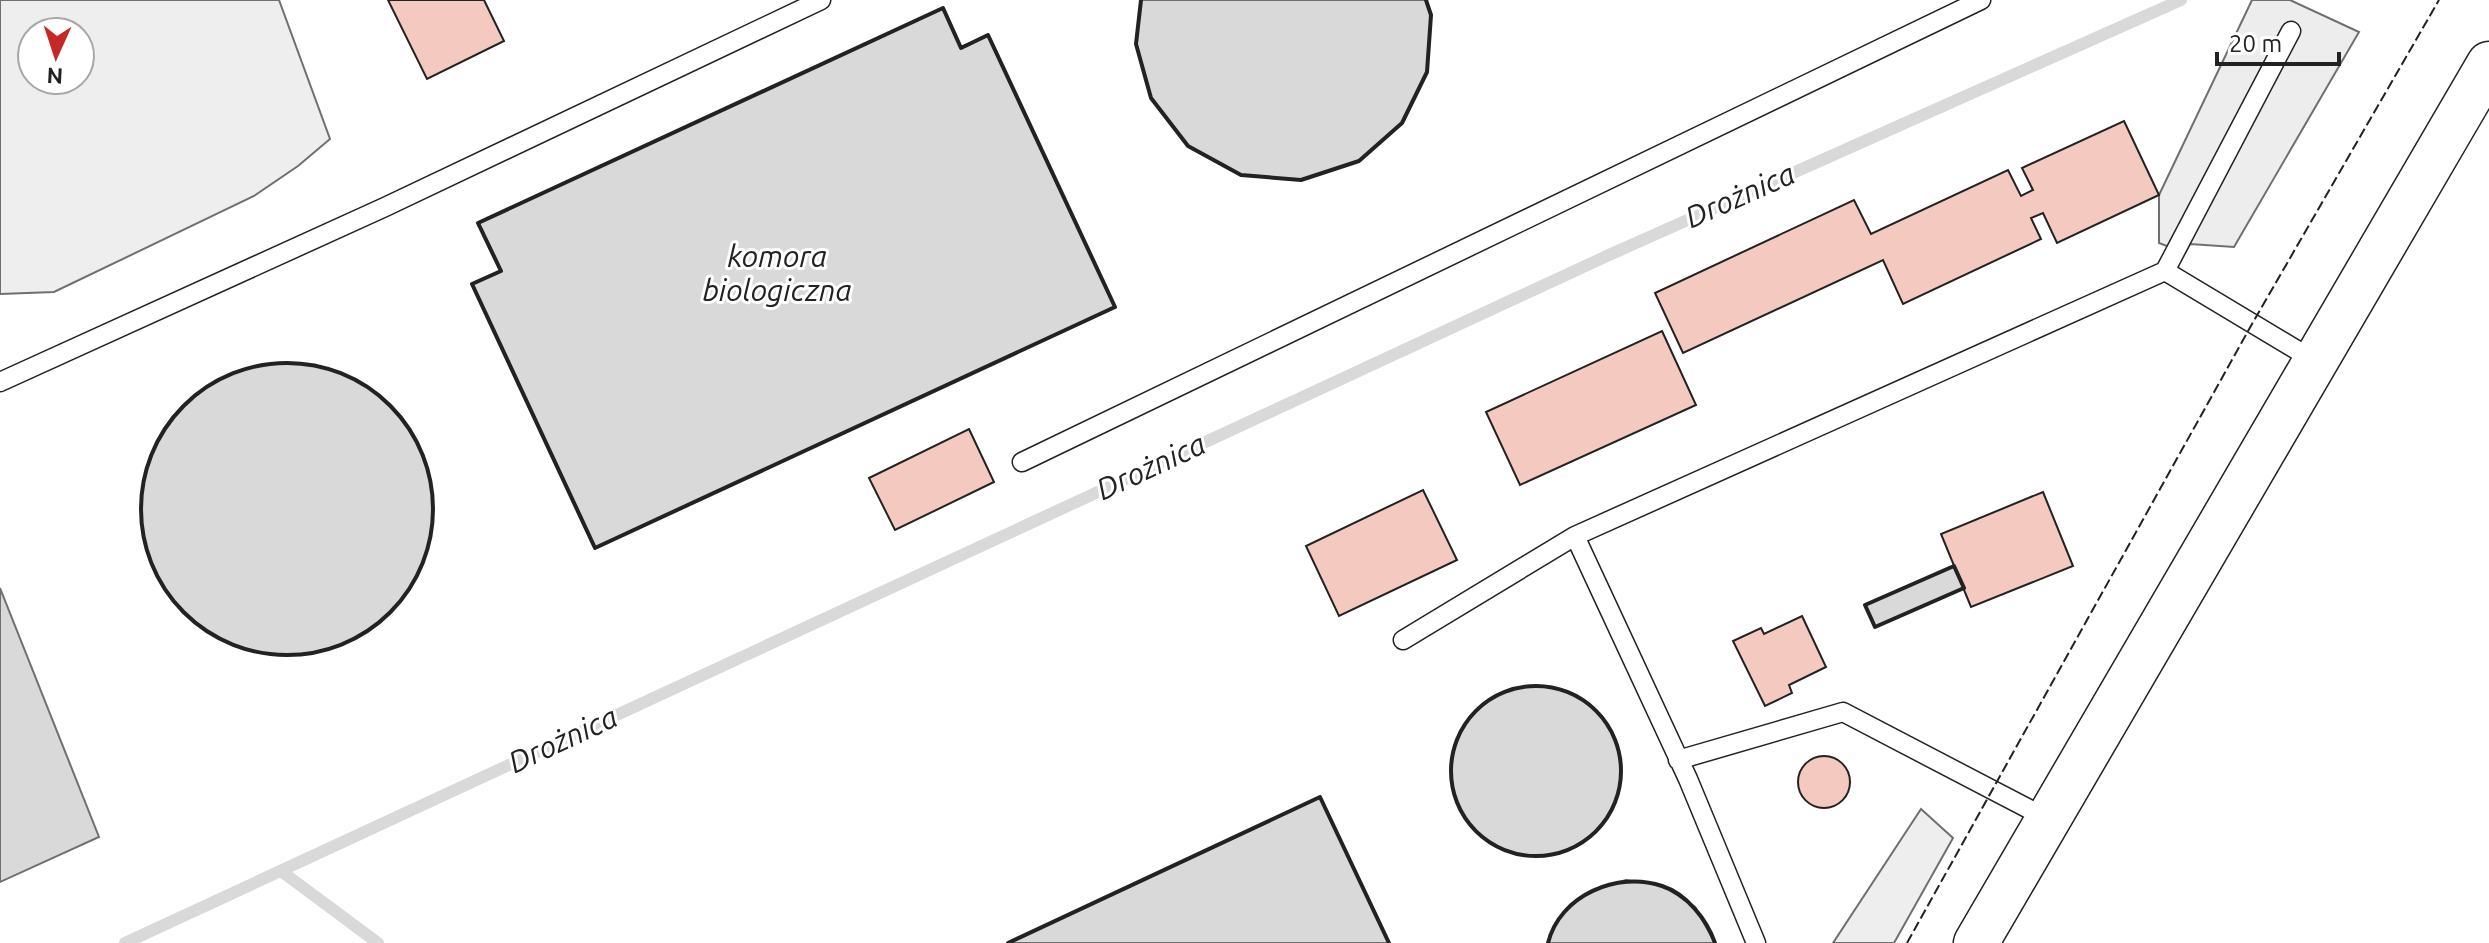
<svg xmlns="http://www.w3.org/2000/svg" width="2489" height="943" font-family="Ubuntu,sans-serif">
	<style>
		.green { fill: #eee; stroke: #6f6f6f; stroke-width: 2; fill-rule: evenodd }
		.parking { fill: #ededed; stroke: #6f6f6f; stroke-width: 2 }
		.water { fill: #d9d9d9; stroke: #6f6f6f; stroke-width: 2 }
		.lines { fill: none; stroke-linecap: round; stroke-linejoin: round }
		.stream { stroke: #d9d9d9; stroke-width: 12 }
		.building { fill: #f3c9c0; stroke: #222; stroke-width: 2 }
		.lane-casing { stroke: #222; stroke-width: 21 }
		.secondary-casing { stroke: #222; stroke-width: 47 }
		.lane { stroke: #fff; stroke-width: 18 }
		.secondary { stroke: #fff; stroke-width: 44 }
		.fence { stroke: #222; stroke-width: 2; stroke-dasharray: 10 4; stroke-linecap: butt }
		.wall { stroke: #222; stroke-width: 4 }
		.labels { text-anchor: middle; stroke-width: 6; stroke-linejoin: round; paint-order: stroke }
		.water-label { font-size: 30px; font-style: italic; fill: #222; stroke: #fff }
	</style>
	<rect width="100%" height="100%" fill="#fff"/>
	<!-- green -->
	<path class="green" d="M0 0H279L330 139 298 166 254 196 54 292 0 294ZM80 32V80H32V32Z
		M1921 809 1953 838 1894 943H1833Z"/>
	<!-- parking -->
	<path class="parking" d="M2252 0H2290L2359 32 2234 247 2190 244 2185 253 2159 243V195Z"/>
	<!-- water -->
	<path class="water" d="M1141 0H1426L1431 15 1427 72 1402 123 1359 161 1301 180 1241 175 1188 146 1151 98 1136 44Z
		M943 8 961 47 988 35 1115 307 595 548 472 284 501 271 478 223Z
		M141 509a146 146 0 1 1 292 0a146 146 0 1 1-292 0Z
		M1954 566 1964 588 1875 627 1865 605Z
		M0 588 99 837 0 882Z
		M1451 771a85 85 0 1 1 170 0a85 85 0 1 1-170 0Z
		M1320 797 1389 943H1008Z
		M1626 880 1664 886 1695 907 1715 943H1548C1559 902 1589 891 1626 880Z"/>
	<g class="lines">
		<!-- stream -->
		<path class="stream" d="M281 871 378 943
			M125 943 1609 255 2181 0"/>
	</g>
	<!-- building -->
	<path class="building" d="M388 0H484L504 41 427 79Z
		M2124 121 2159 195 2057 243 2043 213 2031 218 2041 239 1903 304 1883 260 1683 353 1655 293 1854 200 1871 234 2008 170 2021 196 2033 190 2022 168Z
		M1662 331 1696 405 1520 485 1486 412Z
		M969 429 994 482 895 530 869 478Z
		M1423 490 1457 560 1339 616 1306 546Z
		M2043 492 2073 566 1971 607 1941 534Z
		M1802 616 1826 667 1789 685 1792 693 1765 706 1733 641 1761 628 1764 634Z
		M1798 782a26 26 0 1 1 52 0a26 26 0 1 1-52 0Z"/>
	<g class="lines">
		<defs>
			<path id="lane" d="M2165 271 2291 31
				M0 382 385 207 821 0
				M1022 462 1981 0
				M1575 536 1688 779 1756 943
				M1403 640 1575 536 2165 271 2315 361
				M1678 760 1843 712 2048 819"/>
			<path id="secondary" d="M1976 943 2489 64"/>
		</defs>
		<!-- lane casing -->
		<use href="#lane" class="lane-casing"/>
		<!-- secondary casing -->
		<use href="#secondary" class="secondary-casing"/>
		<!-- lane -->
		<use href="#lane" class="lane"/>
		<!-- secondary -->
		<use href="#secondary" class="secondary"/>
		<!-- fence -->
		<path class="fence" d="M1907 943 2252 324 2439 0"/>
		<!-- wall -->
		<path class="wall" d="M1141 0 1136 44 1151 98 1188 146 1241 175 1301 180 1359 161 1402 123 1427 72 1431 15 1426 0
			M943 8 961 48 988 35 1115 307 595 548 472 284 501 271 478 223Z
			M141 509a146 146 0 1 1 292 0a146 146 0 1 1-292 0Z
			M1954 566 1964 588 1875 627 1865 605Z
			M1451 771a85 85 0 1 1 170 0a85 85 0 1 1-170 0Z
			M1008 943 1320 797 1389 943
			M1548 943C1560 895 1617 871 1662 886 1687 894 1707 920 1715 943"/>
	</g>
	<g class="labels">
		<!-- water labels -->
		<g class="water-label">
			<text transform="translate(1740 196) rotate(-24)" y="10">Drożnica</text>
			<text x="777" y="267">komora<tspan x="777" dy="34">biologiczna</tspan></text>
			<text transform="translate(1151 467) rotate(-25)" y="10">Drożnica</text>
			<text transform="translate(563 740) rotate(-25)" y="10">Drożnica</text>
		</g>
	</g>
	<!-- north arrow -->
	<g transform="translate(56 56) rotate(183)"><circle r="38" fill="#ffffff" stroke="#a7a7a7" stroke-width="2"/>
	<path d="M0-6L14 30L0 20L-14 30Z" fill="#c62828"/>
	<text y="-12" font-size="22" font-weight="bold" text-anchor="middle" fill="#222222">N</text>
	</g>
	<!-- scale -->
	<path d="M2217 52v12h122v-12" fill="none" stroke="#222222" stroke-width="4"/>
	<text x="2229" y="52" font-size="24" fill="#222222" stroke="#ffffff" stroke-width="6" paint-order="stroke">20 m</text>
</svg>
